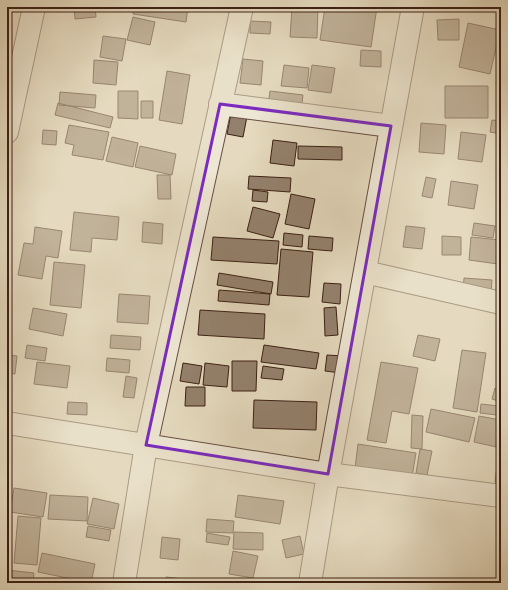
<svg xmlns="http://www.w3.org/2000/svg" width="508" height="590" font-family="'IM FELL Great Primer',serif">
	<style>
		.building { fill: #94816d; stroke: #3c2015 }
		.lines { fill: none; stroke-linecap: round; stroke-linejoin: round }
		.minor-casing { stroke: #664e40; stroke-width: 24 }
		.minor { stroke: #eee7d5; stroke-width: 22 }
		.marked { fill: none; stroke: #7b2cbf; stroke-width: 3; stroke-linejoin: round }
	</style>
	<rect width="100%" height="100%" fill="#e5dabf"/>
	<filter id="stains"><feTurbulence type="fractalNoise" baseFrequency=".005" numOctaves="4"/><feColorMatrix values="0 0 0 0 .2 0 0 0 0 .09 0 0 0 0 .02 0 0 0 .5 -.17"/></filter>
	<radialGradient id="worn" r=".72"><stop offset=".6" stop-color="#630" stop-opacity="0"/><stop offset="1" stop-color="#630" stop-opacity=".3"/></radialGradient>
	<!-- building -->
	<path class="building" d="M74 7H95L96 17 75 19Z
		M113 7H127V10Z
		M134 7H188L186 22 133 14Z
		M292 7H318L317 38 290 37Z
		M325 7H377L371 47 320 40Z
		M133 17 155 22 150 45 127 40Z
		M459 19V40H438L437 20Z
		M250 21 271 22 270 34 250 33Z
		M468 23 500 30 490 74 459 67Z
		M103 36 126 39 122 61 100 57Z
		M361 50 381 51V67L360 66Z
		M243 59 263 61 261 85 240 83Z
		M94 60 118 62 116 85 93 83Z
		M284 65 309 68 307 88 281 86Z
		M312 65 335 68 331 93 308 90Z
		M167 71 190 75 182 124 159 120Z
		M445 86H488V118H445Z
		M498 86H501V109H498Z
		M118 91H138V119L118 118Z
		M270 91 303 95 300 123 266 119Z
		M60 92 96 95 95 108 59 105Z
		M141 101H153V118H141Z
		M58 103 113 117 110 128 55 115Z
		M233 103 249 106 243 137 227 134Z
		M492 120 501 121V134L490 132Z
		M421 123 446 125 444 154 419 152Z
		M69 125 109 132 103 160 72 155 74 145 65 143Z
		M43 130 57 131 56 145 42 144Z
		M461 132 486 135 482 162 458 159Z
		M112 137 138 143 133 167 106 161Z
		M273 140 297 143 294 166 270 163Z
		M140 146 176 154 172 175 135 167Z
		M298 146 342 147V160L298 159Z
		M157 175H170L171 199H158Z
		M249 176 291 178 290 192 248 189Z
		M426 177 436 179 432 198 422 196Z
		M451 181 478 185 474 209 448 205Z
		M253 190 268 192 267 202 252 201Z
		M291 194 315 199 309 229 285 224Z
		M253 207 280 214 273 238 247 231Z
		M74 212 119 217 117 240 92 238 91 252 70 250Z
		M143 222 163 224 162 244 142 242Z
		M474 223 495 226 493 238 472 235Z
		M406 226 425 228 422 249 403 247Z
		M35 227 62 231 58 258 46 256 42 279 18 275 24 243 33 244Z
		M284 233 303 235 302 247 283 245Z
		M309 236 333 238 332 251 308 249Z
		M442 236 461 237V255H442Z
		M213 237 279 241 277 264 211 260Z
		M471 237 500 240 498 264 469 260Z
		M281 249 313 252 309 297 277 295Z
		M54 262 85 265 81 308 50 305Z
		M219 273 273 282 271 294 217 285Z
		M464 278 492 280 491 294 463 292Z
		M324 283 341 284 340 304 322 302Z
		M219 290 270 294 269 305 218 301Z
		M119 294 150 296 148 324 117 322Z
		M336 307 338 335 325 336 324 308Z
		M33 308 67 314 63 336 29 329Z
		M200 310 265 314 264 339 198 335Z
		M111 335 141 337 140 350 110 348Z
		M418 335 440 339 435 361 413 356Z
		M27 345 47 348 45 361 25 358Z
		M264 345 319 353 316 369 261 362Z
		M462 350 486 353 477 412 453 408Z
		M7 355 17 356 15 374 7 373Z
		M327 355 343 356 341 373 325 371Z
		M107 358 130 360 129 373 106 371Z
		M232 361H257L256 391H232Z
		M37 362 70 366 67 388 34 384Z
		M381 362 418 368 409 414 392 411 386 443 367 440Z
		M183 363 202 366 199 384 180 381Z
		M205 363 229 366 227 387 203 385Z
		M263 366 284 369 282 380 261 378Z
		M126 376 137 378 134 398 123 397Z
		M186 387H205V406H185Z
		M495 388 501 390V402L492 399Z
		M254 400 317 402 316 430 253 428Z
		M68 402 87 403V415L67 414Z
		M481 404 499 406 497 415 480 413Z
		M431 409 475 418 469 442 426 432Z
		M412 415 423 416 422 449 411 448Z
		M479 416 501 420V448L474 442Z
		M358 444 416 453 412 477 355 468Z
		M420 449 432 451 427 475 416 473Z
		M497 466H501V483L495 482Z
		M14 488 47 493 43 517 10 512Z
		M50 495 88 497 87 521 48 519Z
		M238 495 284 501 280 524 235 517Z
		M93 498 119 504 114 529 87 524Z
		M18 516 41 518 37 565 14 563Z
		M207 519 234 521 233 533 206 532Z
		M88 526 111 530 109 541 86 537Z
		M234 532 263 533V550L233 549Z
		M207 533 230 537 228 545 206 542Z
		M300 536 304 554 286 558 282 540Z
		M162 537 180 539 178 560 160 558Z
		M233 551 258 556 253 578 229 574Z
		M42 553 95 564 91 583 38 572Z
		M7 570 34 573 33 583H7Z
		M166 577 221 583H166Z
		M46 578 75 583H45Z"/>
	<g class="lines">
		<defs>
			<path id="minor" d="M220 104 391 126
				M7 132 34 7
				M365 272 501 303
				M7 423 328 474 501 496
				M124 583 146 445 242 7
				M310 583 328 474 413 7"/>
		</defs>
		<!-- minor casing -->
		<use href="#minor" class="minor-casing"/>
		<!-- minor -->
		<use href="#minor" class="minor"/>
	</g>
	<!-- marked area -->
	<path d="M0 0H508V590H0ZM220 104 391 126 328 474 146 445Z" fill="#e5dabf" fill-opacity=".55" fill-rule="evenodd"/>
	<path class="marked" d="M220 104 391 126 328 474 146 445Z"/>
	<!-- margin -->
	<rect width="508" height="590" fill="none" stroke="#e5dabf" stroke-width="24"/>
	<rect x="8" y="8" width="492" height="574" fill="none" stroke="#3c2015" stroke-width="2"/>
	<rect x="12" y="12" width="484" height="566" fill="none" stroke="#3c2015"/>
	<rect width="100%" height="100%" filter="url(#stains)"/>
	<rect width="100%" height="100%" fill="url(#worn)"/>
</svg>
